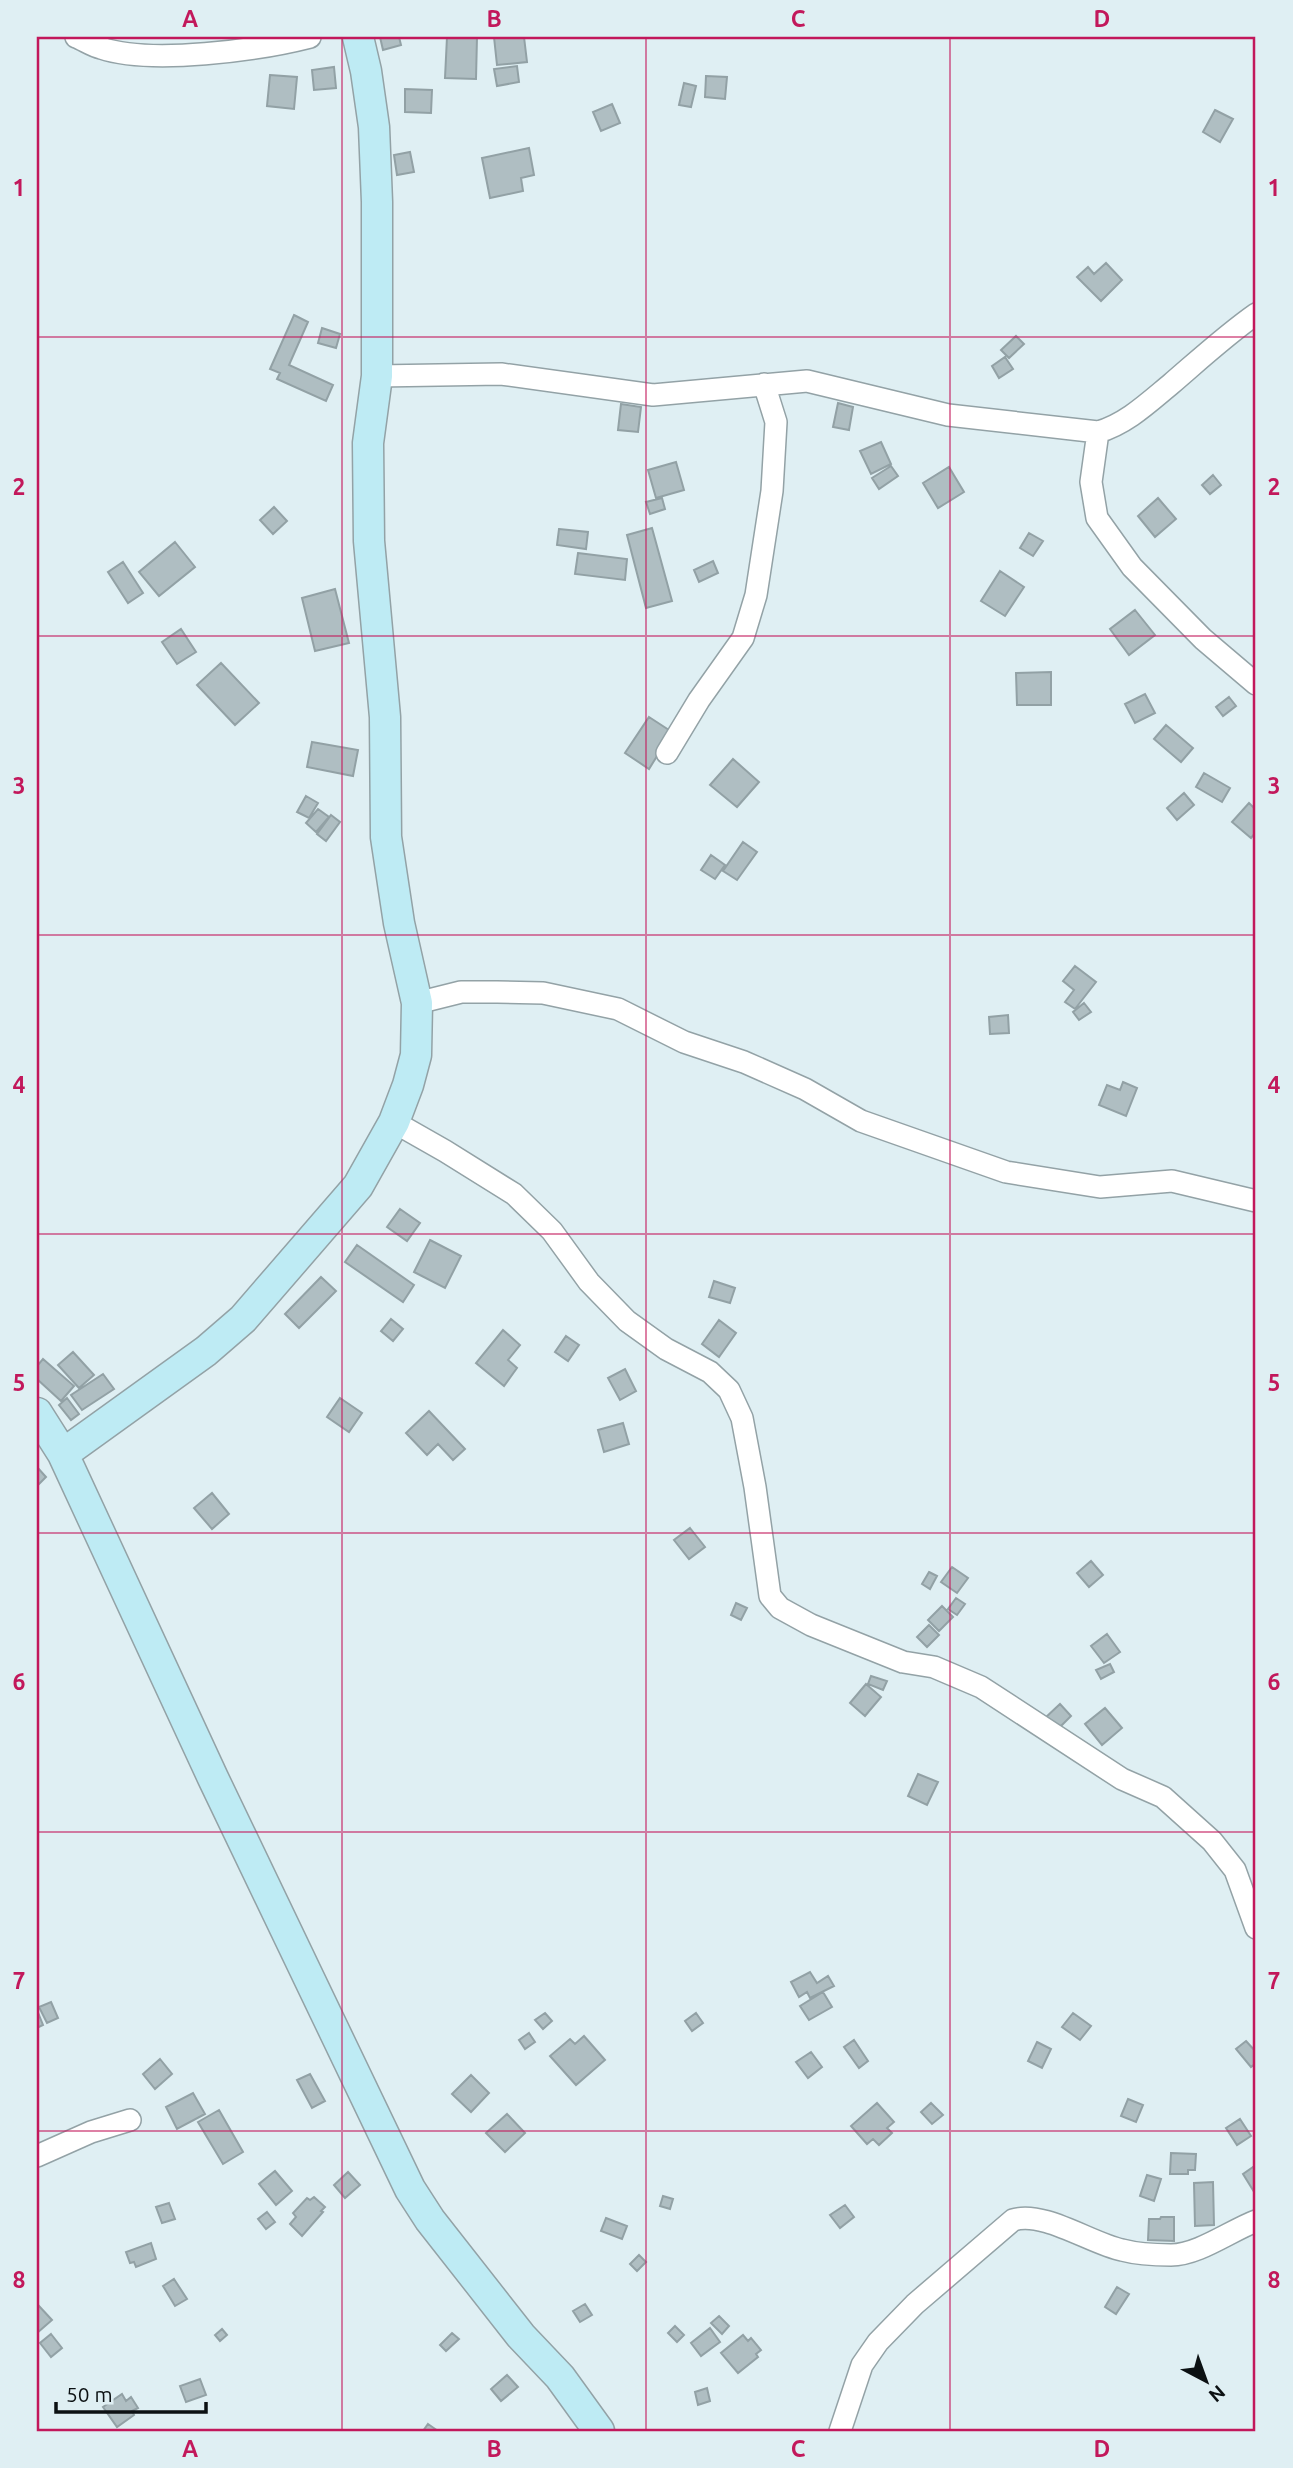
<svg xmlns="http://www.w3.org/2000/svg" width="1293" height="2468" font-family="Ubuntu,sans-serif">
	<style>
		.building { fill: #afbec2; stroke: #92a1a5; stroke-width: 2 }
		.lines { fill: none; stroke-linecap: round; stroke-linejoin: round }
		.street-casing { stroke: #93a2a6; stroke-width: 24 }
		.secondary-casing { stroke: #93a2a6; stroke-width: 33 }
		.street { stroke: #fff; stroke-width: 21 }
		.secondary { stroke: #beebf4; stroke-width: 30 }
		.grid { fill: none; stroke: #c2185b; stroke-width: 2; stroke-opacity: 0.55 }
		.neatline { fill: none; stroke: #c2185b; stroke-width: 2.5 }
		.grid-label { font-size: 23px; text-anchor: middle; font-weight: bold; fill: #c2185b }
	</style>
	<rect width="100%" height="100%" fill="#dfeff3"/>
	<!-- building -->
	<path class="building" d="M380 37H399L401 45 383 50Z
		M447 37H477L476 79 445 78Z
		M494 37H524L527 62 497 65Z
		M517 66 519 82 497 86 494 69Z
		M334 67 336 88 314 90 312 70Z
		M270 75 297 77 294 109 267 106Z
		M706 76 727 77 725 99 705 97Z
		M684 83 696 86 691 107 679 105Z
		M405 89 432 90 431 113 405 112Z
		M612 104 620 123 601 131 593 112Z
		M1215 110 1233 119 1220 142 1203 132Z
		M529 148 534 175 521 178 523 191 490 198 482 158Z
		M410 152 414 172 397 175 394 155Z
		M1106 263 1122 280 1101 301 1077 277 1088 267 1094 274Z
		M294 315 308 322 289 365 333 385 326 401 277 379 280 373 270 369Z
		M322 328 340 334 336 348 318 343Z
		M1016 336 1024 344 1009 358 1001 350Z
		M1005 357 1013 369 999 378 992 366Z
		M838 403 853 407 849 430 833 427Z
		M621 404 641 407 638 432 618 430Z
		M881 442 891 464 871 474 860 451Z
		M676 462 684 490 656 498 648 470Z
		M891 466 898 476 879 489 872 478Z
		M949 467 964 492 938 508 923 483Z
		M1213 475 1221 485 1210 494 1202 485Z
		M662 498 665 509 650 514 646 502Z
		M1158 498 1176 519 1155 537 1138 516Z
		M274 507 287 521 273 534 260 520Z
		M652 528 672 601 646 608 627 535Z
		M559 529 588 532 586 549 557 545Z
		M1029 533 1043 541 1033 556 1020 548Z
		M175 542 195 567 159 596 139 572Z
		M578 553 627 559 625 580 575 574Z
		M713 561 718 573 699 582 694 570Z
		M123 562 143 593 128 603 108 572Z
		M1000 571 1024 587 1005 616 981 601Z
		M335 589 349 643 315 651 302 598Z
		M1135 610 1155 635 1129 655 1110 629Z
		M181 629 196 652 177 664 162 642Z
		M221 663 259 703 235 725 197 685Z
		M1051 672V705H1017L1016 673Z
		M1145 694 1155 713 1135 723 1125 704Z
		M1229 697 1236 706 1223 716 1216 707Z
		M649 717 672 732 649 769 625 753Z
		M1166 725 1193 748 1181 762 1154 739Z
		M312 742 358 750 353 776 307 767Z
		M733 759 759 782 737 807 710 785Z
		M1204 773 1230 788 1222 802 1196 787Z
		M1184 793 1194 805 1177 820 1167 808Z
		M306 796 318 803 309 818 297 812Z
		M1249 803 1256 810V832L1251 838 1232 822Z
		M318 809 329 817 316 832 306 823Z
		M331 815 340 822 326 841 317 834Z
		M743 842 757 852 737 880 723 871Z
		M711 855 725 865 715 879 701 870Z
		M1075 966 1096 982 1075 1009 1065 1002 1074 990 1063 981Z
		M1084 1003 1091 1012 1079 1020 1073 1012Z
		M1008 1015 1009 1033 990 1034 989 1017Z
		M1123 1082 1137 1088 1126 1116 1099 1105 1107 1085 1120 1090Z
		M400 1209 420 1223 407 1241 387 1227Z
		M430 1240 461 1256 445 1288 414 1272Z
		M357 1245 414 1285 403 1302 345 1262Z
		M321 1277 336 1291 299 1328 285 1314Z
		M714 1281 735 1288 730 1303 709 1297Z
		M391 1319 403 1329 393 1341 381 1331Z
		M719 1320 736 1333 719 1357 702 1344Z
		M503 1330 520 1345 508 1360 517 1368 504 1386 476 1363Z
		M566 1336 579 1345 568 1361 555 1352Z
		M73 1352 94 1375 79 1388 58 1365Z
		M43 1359 74 1386 61 1401 37 1379V1366Z
		M625 1369 636 1391 620 1400 608 1378Z
		M103 1374 114 1389 82 1410 71 1395Z
		M67 1398 79 1414 71 1420 59 1405Z
		M340 1398 362 1413 349 1432 327 1417Z
		M429 1411 465 1449 453 1460 438 1444 427 1455 406 1433Z
		M623 1423 629 1444 604 1452 598 1430Z
		M37 1467 46 1477 37 1486Z
		M212 1493 229 1514 212 1529 194 1508Z
		M690 1528 705 1547 689 1559 674 1540Z
		M1091 1561 1103 1575 1089 1587 1077 1573Z
		M952 1567 968 1578 957 1593 941 1582Z
		M929 1572 937 1576 930 1589 922 1584Z
		M956 1598 965 1604 957 1615 948 1609Z
		M736 1603 747 1608 741 1620 731 1615Z
		M942 1606 953 1617 939 1631 928 1620Z
		M929 1625 939 1635 927 1647 917 1637Z
		M1107 1634 1120 1652 1104 1663 1091 1646Z
		M1110 1664 1114 1672 1101 1679 1096 1670Z
		M871 1676 887 1681 883 1690 868 1684Z
		M866 1684 881 1697 865 1716 850 1703Z
		M1060 1704 1071 1716 1057 1730 1045 1718Z
		M1105 1708 1122 1728 1102 1745 1085 1724Z
		M918 1774 938 1782 927 1805 908 1796Z
		M810 1972 817 1983 828 1976 834 1986 810 1998 807 1992 799 1997 791 1982Z
		M823 1992 832 2007 809 2020 800 2006Z
		M51 2002 58 2018 47 2023 39 2007Z
		M37 2010 43 2025 37 2028Z
		M545 2013 552 2021 543 2029 535 2020Z
		M696 2013 703 2023 692 2031 685 2021Z
		M1073 2013 1091 2026 1080 2040 1062 2027Z
		M529 2033 535 2042 525 2049 519 2040Z
		M584 2036 605 2060 576 2085 550 2056 570 2039 575 2044Z
		M854 2040 868 2061 859 2068 844 2047Z
		M1246 2041 1256 2052V2063L1251 2067 1236 2049Z
		M1037 2042 1051 2049 1042 2068 1028 2061Z
		M811 2052 822 2067 808 2078 796 2062Z
		M160 2059 172 2074 155 2089 143 2074Z
		M310 2074 325 2101 312 2108 297 2080Z
		M471 2075 489 2093 471 2112 452 2094Z
		M193 2093 205 2114 177 2129 166 2107Z
		M1128 2099 1143 2105 1136 2122 1121 2116Z
		M877 2103 894 2122 887 2128 892 2133 879 2145 873 2139 867 2144 851 2126Z
		M931 2103 943 2115 932 2124 921 2112Z
		M219 2110 243 2152 223 2164 198 2122Z
		M507 2114 525 2133 505 2152 486 2133Z
		M1240 2119 1251 2136 1237 2145 1226 2128Z
		M1171 2153 1196 2154 1195 2170H1188V2174H1170Z
		M1256 2165V2195L1243 2174Z
		M275 2171 292 2191 276 2205 259 2184Z
		M348 2172 360 2185 345 2198 334 2185Z
		M1147 2175 1161 2179 1154 2201 1140 2196Z
		M1213 2182 1214 2225 1195 2226 1194 2183Z
		M663 2196 673 2199 670 2209 660 2206Z
		M314 2197 325 2207 321 2211 323 2212 302 2236 290 2224 296 2217 293 2213 307 2198 310 2200Z
		M169 2203 175 2219 162 2223 156 2207Z
		M845 2205 854 2217 840 2228 830 2215Z
		M267 2212 275 2222 266 2229 258 2219Z
		M1161 2217H1174V2241L1148 2240 1149 2219H1160Z
		M606 2218 627 2226 622 2239 601 2231Z
		M151 2243 156 2259 136 2267 134 2262 130 2263 126 2252Z
		M639 2255 646 2262 637 2271 630 2264Z
		M174 2279 187 2299 175 2306 163 2286Z
		M1117 2287 1129 2294 1116 2314 1105 2307Z
		M585 2304 592 2315 580 2322 573 2311Z
		M39 2306 52 2320 37 2333V2308Z
		M719 2316 729 2326 722 2334 711 2323Z
		M675 2326 684 2335 677 2342 668 2333Z
		M710 2328 720 2342 701 2356 691 2343Z
		M222 2329 227 2335 220 2341 215 2335Z
		M452 2333 459 2339 446 2351 440 2345Z
		M51 2334 62 2348 51 2357 40 2343Z
		M743 2335 748 2341 751 2338 761 2350 756 2354 758 2357 738 2373 721 2353Z
		M507 2375 518 2387 501 2401 491 2389Z
		M200 2379 206 2395 186 2402 180 2386Z
		M707 2388 710 2401 698 2405 695 2392Z
		M122 2394 126 2401 131 2397 138 2408 132 2411 134 2415 117 2427 103 2407Z
		M428 2424 438 2431H423Z"/>
	<g class="lines">
		<defs>
			<path id="street" d="M76 37C84 40 92 46 101 48 151 65 259 50 310 37
				M377 376 501 374 653 395 807 381 948 415 1098 432C1126 424 1148 403 1171 384 1199 360 1226 335 1256 314
				M1098 432 1091 482 1097 518 1132 567 1203 639 1256 684
				M667 753 699 700 743 638 756 595 772 491 776 422 764 384
				M417 1003 461 992H497L543 993 618 1009 684 1042 744 1062 805 1089 861 1121 1006 1172 1100 1187 1172 1181 1256 1201
				M394 1122 445 1151 514 1194 552 1231 589 1282 627 1321 666 1349 710 1372 729 1390 742 1418 755 1487 770 1596 780 1608 811 1625 903 1662 934 1667 981 1687 1122 1779 1163 1797 1212 1841 1235 1870 1256 1928
				M37 2156 91 2132 130 2120
				M840 2431 862 2365 878 2342 915 2304 1013 2220C1043 2210 1092 2244 1122 2250 1137 2254 1155 2255 1171 2255 1198 2255 1230 2231 1256 2221"/>
			<path id="secondary" d="M37 1413 63 1454 213 1778 410 2189 430 2220 521 2336 560 2377 599 2431
				M63 1454 206 1351 243 1319 358 1186 394 1122 408 1085 416 1055 417 1003 399 923 386 837 385 717 369 541 368 443 377 376V202L374 127 366 71 358 37"/>
		</defs>
		<!-- street casing -->
		<use href="#street" class="street-casing"/>
		<!-- secondary casing -->
		<use href="#secondary" class="secondary-casing"/>
		<!-- street -->
		<use href="#street" class="street"/>
		<!-- secondary -->
		<use href="#secondary" class="secondary"/>
	</g>
	<!-- grid -->
	<path class="grid" d="M342 37V2431M646 37V2431M950 37V2431M37 337H1256M37 636H1256M37 935H1256M37 1234H1256M37 1533H1256M37 1832H1256M37 2131H1256"/>
	<!-- border -->
	<rect width="1293" height="2468" fill="none" stroke="#dfeff3" stroke-width="77"/>
	<!-- north arrow -->
	<g transform="translate(1206 2381) rotate(139)" stroke="#dfeff3" stroke-width="5" paint-order="stroke">
	<path d="M0-5L12 26L0 18L-12 26Z" fill="#0c1113"/>
	<text y="-10" font-size="19" font-weight="bold" text-anchor="middle" fill="#0c1113">N</text>
	</g>
	<!-- scale -->
	<path d="M56 2402v10h150v-10" fill="none" stroke="#0c1113" stroke-width="3.5"/>
	<text x="66" y="2402" font-size="21" fill="#0c1113" stroke="#dfeff3" stroke-width="5" paint-order="stroke">50 m</text>
	<rect x="38" y="38" width="1216" height="2392" class="neatline"/>
	<g class="grid-label">
		<text x="190" y="27">A</text>
		<text x="494" y="27">B</text>
		<text x="798" y="27">C</text>
		<text x="1102" y="27">D</text>
		<text x="19" y="196">1</text>
		<text x="1274" y="196">1</text>
		<text x="19" y="495">2</text>
		<text x="1274" y="495">2</text>
		<text x="19" y="794">3</text>
		<text x="1274" y="794">3</text>
		<text x="19" y="1093">4</text>
		<text x="1274" y="1093">4</text>
		<text x="19" y="1391">5</text>
		<text x="1274" y="1391">5</text>
		<text x="19" y="1690">6</text>
		<text x="1274" y="1690">6</text>
		<text x="19" y="1989">7</text>
		<text x="1274" y="1989">7</text>
		<text x="19" y="2288">8</text>
		<text x="1274" y="2288">8</text>
		<text x="190" y="2457">A</text>
		<text x="494" y="2457">B</text>
		<text x="798" y="2457">C</text>
		<text x="1102" y="2457">D</text>
	</g>
</svg>
